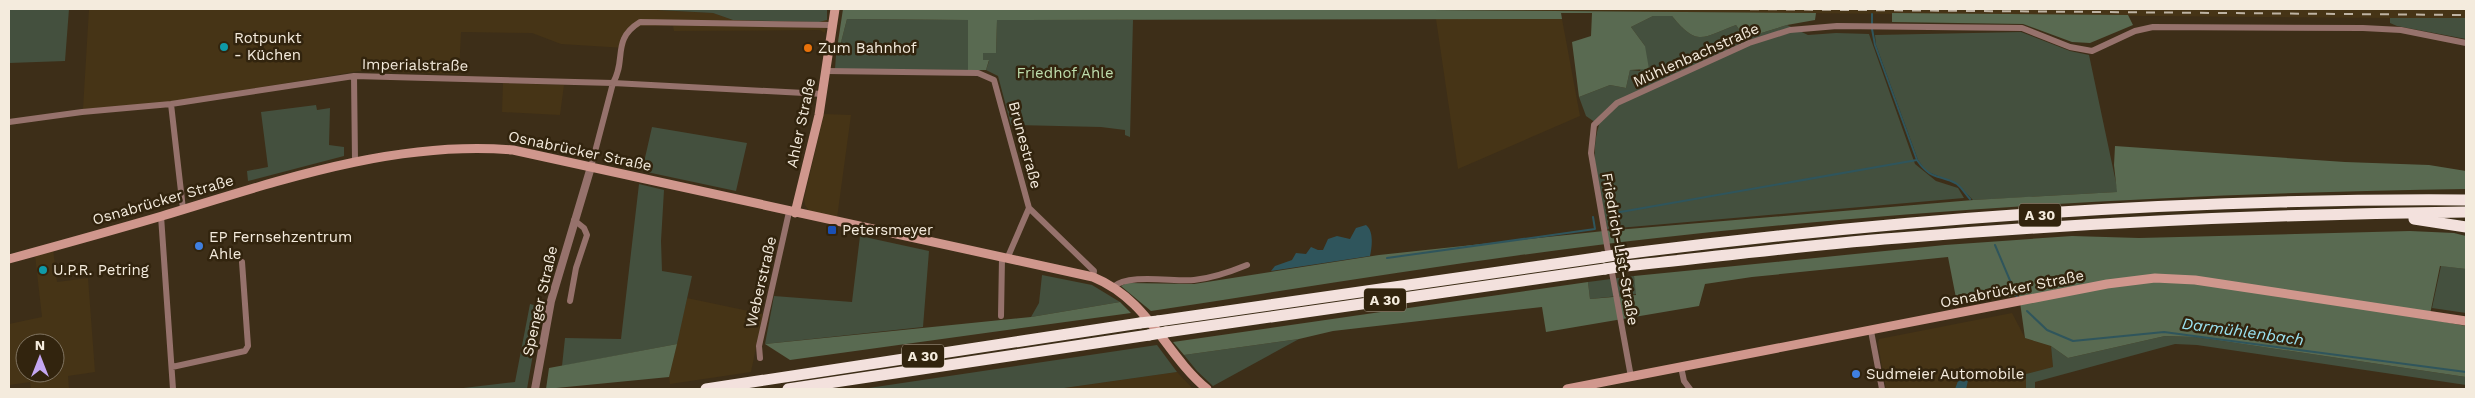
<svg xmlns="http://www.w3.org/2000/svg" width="2475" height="398" font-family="'Work Sans',sans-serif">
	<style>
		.built { fill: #463416; fill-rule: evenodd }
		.green { fill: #44503e }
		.forest { fill: #596a51 }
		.water { fill: #2f555c }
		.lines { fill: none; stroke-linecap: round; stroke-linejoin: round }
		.stream { stroke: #2f555c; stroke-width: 2 }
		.minor { stroke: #96726c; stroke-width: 6 }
		.tertiary { stroke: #96726c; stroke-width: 8 }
		.secondary { stroke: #d0978d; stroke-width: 9 }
		.motorway { stroke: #f3e1dd; stroke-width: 11 }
		.rail { stroke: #beb3a3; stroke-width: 2; stroke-dasharray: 9 9; stroke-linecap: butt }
		.motorway-bridge { stroke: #f3e1dd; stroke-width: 11 }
		.culture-dot { fill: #0f9aa8; stroke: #32240e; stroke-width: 2 }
		.food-dot { fill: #e8710a; stroke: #32240e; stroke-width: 2 }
		.transit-dot { fill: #1a4fb4; stroke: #32240e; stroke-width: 2 }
		.shop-dot { fill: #3f7fe0; stroke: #32240e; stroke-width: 2 }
		.labels { text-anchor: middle; stroke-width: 5; stroke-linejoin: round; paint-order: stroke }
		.shield { fill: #32240e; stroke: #baaf9f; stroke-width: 1 }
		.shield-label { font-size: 14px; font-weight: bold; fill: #f4ebdd }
		.poi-label { font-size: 15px; fill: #f4ebdd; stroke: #32240e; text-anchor: start }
		.street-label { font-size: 15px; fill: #f4ebdd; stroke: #32240e }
		.park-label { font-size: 15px; fill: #bedead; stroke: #32240e }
		.water-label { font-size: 16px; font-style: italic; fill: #9be3f2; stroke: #32240e }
	</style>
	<rect width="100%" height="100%" fill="#3d2e18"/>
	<!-- built -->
	<path class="built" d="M89 9H639L713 13 733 20 819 22 827 20 825 33 820 30 674 31 673 26H641L633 30 627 38 625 48 561 44 532 33 461 32 459 74 359 71 172 102 83 109Z
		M1305 9H2466V18H2390Z
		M1436 19H1562L1580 116 1458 169Z
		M503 83 564 85 560 115 502 112Z
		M824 114 851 115 837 218 809 211 805 205 804 199Z
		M53 249 57 282 88 278 95 372 68 376 69 389H31L30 382 9 385V324L42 317 35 255ZM25 343H55V373H25Z
		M687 298 763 314 751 372 670 384 669 377Z
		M2012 313 2025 338 2051 346 2053 367 2027 374 2026 389H1886L1878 344 1879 339Z
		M1177 372 1193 389H1057Z"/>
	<!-- green -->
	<path class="green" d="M9 9H69L65 61 9 63Z
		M639 9H827V20L819 22 733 20 713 13Z
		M1653 16H1672C1698 48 1703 37 1736 25L1745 38 1787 25 1808 35 1836 33 1869 34 1915 164 1936 181 1958 188 1964 198 1607 229C1601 195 1588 158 1599 125L1586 116 1579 97 1610 85 1626 88 1630 70 1640 71 1645 46 1631 27Z
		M2390 18H2466V39L2397 26 2390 23Z
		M847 19 968 20V70L835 69 836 55 838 54Z
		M997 20H1133L1130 137 1125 135V130L1101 127 1011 125 998 76 986 70 989 61 983 60V53H996Z
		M2021 32 2070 51 2089 55 2118 192 1973 200 1957 184 1926 171 1918 160 1876 45 1875 35Z
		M316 105 317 110 330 108 329 145 344 147V156L248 181 247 171 268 167 261 112Z
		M652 127 747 143 736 191 642 171Z
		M639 184 664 190 661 241 662 271 692 276 677 344 562 366 565 338 621 339Z
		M860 236 929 251 923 327 765 344 774 296 852 302Z
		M2441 266 2466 269V313L2432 308Z
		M1042 275 1092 285 1120 302 1031 317 1039 303Z
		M1634 276 1637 294 1590 299 1588 282Z
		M530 304 541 307 527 389H455L515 382Z
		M2165 336 2196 337 2466 377V385L2197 345 2175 344 2035 382V389H2026V374L2053 367 2051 346 2068 358Z
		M1299 339 1213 386 1197 371 1184 355Z
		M1157 345 1177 372 1057 389H862Z"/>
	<!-- forest -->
	<path class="forest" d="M843 9H1305L1816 13 1815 20 1787 25 1745 38 1736 25C1703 37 1698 48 1672 16H1653L1631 27 1645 46 1649 69 1630 70 1626 88 1610 85 1579 97 1572 42 1591 36 1592 13H1561L1562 19 997 20 996 53H983V60H989L986 70H968V20L847 19 838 54 836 55Z
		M1892 13 2128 15 2133 25 2090 43 2072 42 2023 24 1892 22Z
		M2115 146 2345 162 2429 165 2466 171V189C2196 193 1926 208 1657 238 1488 257 1320 285 1151 311L1121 286 1127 283 1194 284 1379 255 1604 231 1973 200 2117 192 2114 165Z
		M2410 231 2454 233 2466 236V269L2440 266 2429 319 2466 326V377L2196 337 2165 336 2068 358 2051 346 2025 338 2019 295 2009 297 1997 294 1957 303 1948 257 1752 277 1705 284 1699 306 1546 332 1542 307 1333 331 1299 339 1184 355 1173 342 1588 282 1590 299 1636 295 1634 276 1945 245 2072 236 2139 238Z
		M1120 302 1131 313 790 360 765 344 1031 317Z
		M677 344 669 377 546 389 549 368Z"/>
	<!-- water -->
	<path class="water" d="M1366 225C1374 231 1372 247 1370 256L1271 271 1275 266 1292 260 1296 253 1306 254 1311 247 1318 250H1323L1328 239 1337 236 1350 239 1356 228Z
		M1960 368C1971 372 1968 381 1966 389H1955L1958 381 1954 371Z"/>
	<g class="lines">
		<!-- stream -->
		<path class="stream" d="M1872 14V24
			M1872 29 1875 45 1917 160C1931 181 1940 174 1957 184 1962 188 1966 195 1970 199
			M1609 214 1917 160
			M1995 245 2017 297
			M1387 258 1595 229 1593 217
			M2027 311 2047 330 2073 341 2164 332 2466 372"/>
		<!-- minor -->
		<path class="minor" d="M826 71 978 73 994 80 1029 208 1094 271 1093 277
			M354 76 355 161
			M171 104 183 209
			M9 122 82 112 171 104 354 76 613 83 823 94
			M591 167 613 83C627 59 611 40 640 22L832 25
			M161 216 173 389
			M1609 257 1591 153 1594 125 1617 103 1749 43 1790 30 1837 26 2022 28 2070 47 2092 51 2135 31 2153 27 2363 28 2401 30 2466 43
			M1007 259 1029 208
			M1611 267 1631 377
			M1113 287C1129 273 1173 282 1194 280 1213 278 1230 272 1247 265
			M570 301 576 268 587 235 584 228 574 220
			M1001 316 1002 258
			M1871 331 1882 389
			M760 358 759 346 789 212
			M172 367 245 351 248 346 242 262
			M1681 367 1684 381 1690 389"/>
		<!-- tertiary -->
		<path class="tertiary" d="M535 389 551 301 591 167"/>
		<!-- secondary -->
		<path class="secondary" d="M795 213 819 115 835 9
			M9 259C60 245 111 231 162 216 275 182 393 140 513 150L1093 277C1149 300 1164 353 1207 389
			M1567 389 2107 284 2155 278 2195 280 2466 321"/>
		<!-- motorway -->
		<path class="motorway" d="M2414 219 2466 227
			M1615 255C1896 219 2182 198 2466 200
			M1617 267C1715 257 1813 244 1911 237 2096 222 2281 214 2466 212
			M1158 321 1603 257
			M1166 332 1605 269
			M706 389 1140 323
			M788 389 1149 335"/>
		<!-- rail -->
		<path class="rail" d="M1732 9 2466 15"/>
		<!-- motorway-bridge -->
		<path class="motorway-bridge" d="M1603 257 1615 255
			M1605 269 1617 267
			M1140 323 1158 321
			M1149 335 1166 332"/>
	</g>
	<!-- markers -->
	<g class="culture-dot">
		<circle cx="224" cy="47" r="5"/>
		<circle cx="43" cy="270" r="5"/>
	</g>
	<circle class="food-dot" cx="808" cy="48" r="5"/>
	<rect class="transit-dot" x="827" y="225" width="10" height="10" rx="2.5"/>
	<g class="shop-dot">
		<circle cx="199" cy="246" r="5"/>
		<circle cx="1856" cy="374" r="5"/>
	</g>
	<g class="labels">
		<!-- shield labels -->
		<g class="shield">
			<rect x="2019" y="203.5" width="42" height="23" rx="4"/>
			<rect x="1364" y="288.5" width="42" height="23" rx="4"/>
			<rect x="902" y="344.5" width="42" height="23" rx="4"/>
		</g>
		<g class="shield-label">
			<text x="2040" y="220">A 30</text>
			<text x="1385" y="305">A 30</text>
			<text x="923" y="361">A 30</text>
		</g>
		<!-- poi labels -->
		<g class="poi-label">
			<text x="234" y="43">Rotpunkt<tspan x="234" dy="17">- Küchen</tspan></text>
			<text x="818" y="53">Zum Bahnhof</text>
			<text x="842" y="235">Petersmeyer</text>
			<text x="209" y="242">EP Fernsehzentrum<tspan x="209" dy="17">Ahle</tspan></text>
			<text x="53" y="275">U.P.R. Petring</text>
			<text x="1866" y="379">Sudmeier Automobile</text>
		</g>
		<!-- street labels -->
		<g class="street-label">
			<text transform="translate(1696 55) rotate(-24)" y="5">Mühlenbachstraße</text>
			<text transform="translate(415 65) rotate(1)" y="5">Imperialstraße</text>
			<text transform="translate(801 123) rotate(-78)" y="5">Ahler Straße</text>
			<text transform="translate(1025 145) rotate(75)" y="5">Brunestraße</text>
			<text transform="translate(580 151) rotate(12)" y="5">Osnabrücker Straße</text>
			<text transform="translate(163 200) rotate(-16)" y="5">Osnabrücker Straße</text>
			<text transform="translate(1620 249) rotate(80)" y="5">Friedrich-List-Straße</text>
			<text transform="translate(761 282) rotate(-77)" y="5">Weberstraße</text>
			<text transform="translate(2012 289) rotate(-11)" y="5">Osnabrücker Straße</text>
			<text transform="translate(540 301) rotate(-77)" y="5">Spenger Straße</text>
		</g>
		<!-- park labels -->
		<g class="park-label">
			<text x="1065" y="78">Friedhof Ahle</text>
		</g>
		<!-- water labels -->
		<g class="water-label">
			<text transform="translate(2243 331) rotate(8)" y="6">Darmühlenbach</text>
		</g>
	</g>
	<!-- border -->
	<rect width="2475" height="398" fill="none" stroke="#f4ebdd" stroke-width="20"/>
	<!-- north arrow -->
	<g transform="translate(40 358)"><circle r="24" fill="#32240e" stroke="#807461"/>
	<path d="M0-4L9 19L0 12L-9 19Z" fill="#c5a7f1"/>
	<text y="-8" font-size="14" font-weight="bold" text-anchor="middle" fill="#f4ebdd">N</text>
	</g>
</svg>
